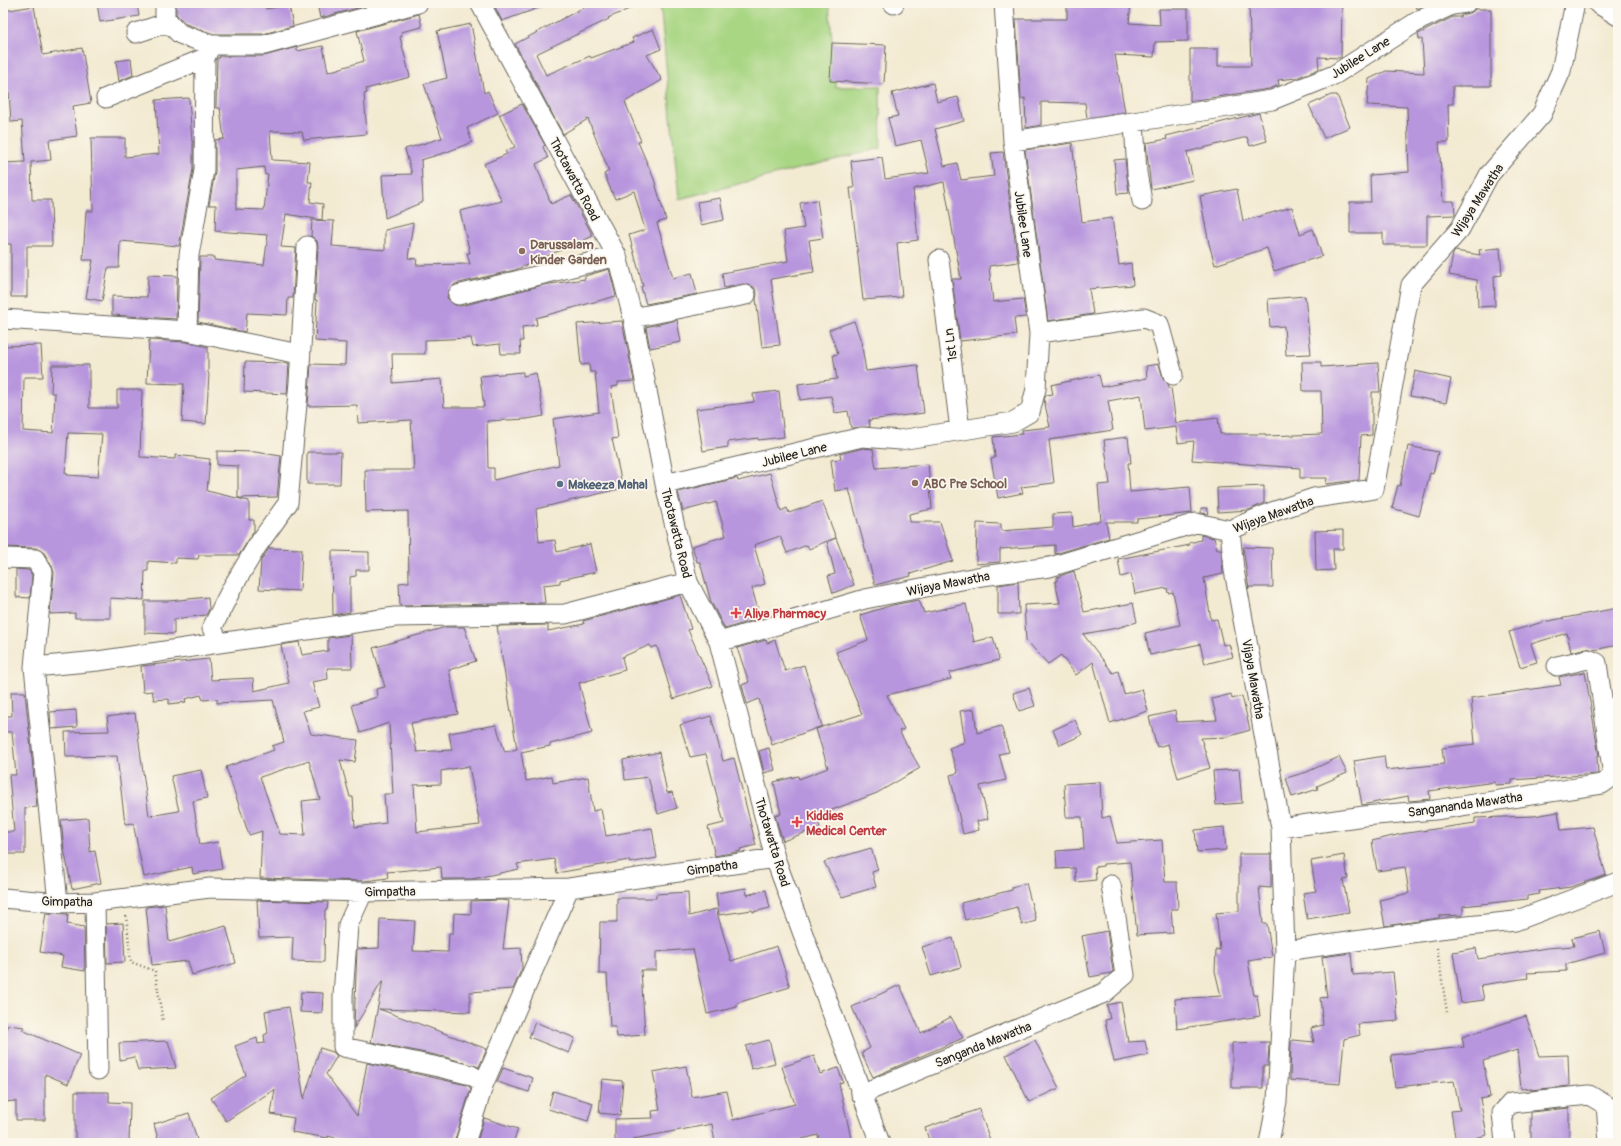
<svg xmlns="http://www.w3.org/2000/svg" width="1621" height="1146" font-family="Pangolin,sans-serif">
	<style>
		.green { fill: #a9d683; stroke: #627950 }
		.building { fill: #b896de; fill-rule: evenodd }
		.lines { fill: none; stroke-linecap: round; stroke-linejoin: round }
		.street-casing { stroke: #67645c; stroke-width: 21 }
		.path { stroke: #67645c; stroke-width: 2.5; stroke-dasharray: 1 3; stroke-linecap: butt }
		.street { stroke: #fff; stroke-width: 19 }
		.education-dot { fill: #8d6e63; stroke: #fbf7ec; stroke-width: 1.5 }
		.service-dot { fill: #5c6f8a; stroke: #fbf7ec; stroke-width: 1.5 }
		.health-dot { fill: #e0444e; stroke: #fbf7ec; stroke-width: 1.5 }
		.labels { text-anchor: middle; stroke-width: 3.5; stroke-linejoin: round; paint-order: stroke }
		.street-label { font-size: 13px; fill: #1c1c1c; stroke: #fbf7ec }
		.education-label { font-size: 13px; font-weight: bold; fill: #785e54; stroke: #fbf7ec; text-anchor: start }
		.service-label { font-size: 13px; font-weight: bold; fill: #4e5e75; stroke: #fbf7ec; text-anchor: start }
		.health-label { font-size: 13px; font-weight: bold; fill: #be3a42; stroke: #fbf7ec; text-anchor: start }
	</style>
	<rect width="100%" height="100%" fill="#fbf7ec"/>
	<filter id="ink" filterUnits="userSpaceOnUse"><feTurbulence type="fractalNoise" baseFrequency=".025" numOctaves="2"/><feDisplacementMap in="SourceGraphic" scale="8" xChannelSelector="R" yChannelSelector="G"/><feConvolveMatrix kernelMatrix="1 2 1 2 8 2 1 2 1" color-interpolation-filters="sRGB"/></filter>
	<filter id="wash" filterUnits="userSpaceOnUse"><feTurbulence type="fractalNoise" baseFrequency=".012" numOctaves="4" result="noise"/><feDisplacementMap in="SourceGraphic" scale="16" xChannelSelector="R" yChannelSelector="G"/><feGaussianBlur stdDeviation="0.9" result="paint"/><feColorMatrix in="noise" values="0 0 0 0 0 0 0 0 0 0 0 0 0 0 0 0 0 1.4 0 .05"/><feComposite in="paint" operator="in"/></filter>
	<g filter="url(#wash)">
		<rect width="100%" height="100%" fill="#f3ead2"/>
		<!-- green -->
		<path class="green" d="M660 3H829L836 87 880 86 881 148 679 199Z"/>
		<g id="blocks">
			<!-- building -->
			<path class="building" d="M97 3H137L139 16 100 22Z
				M176 3H262L266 9 289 5 293 26 263 34H214L186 24 176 14Z
				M317 3H376L320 18Z
				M493 3H547V5L502 21Z
				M592 3H643L608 18 609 19 536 54 546 75 590 56 591 58 634 42 632 38 653 29 661 49 647 55 662 80 625 102 641 141 638 142 654 179 666 220 657 223 673 278 692 273 697 294 646 304 641 287 643 286 629 235 645 230 634 191 615 199 604 174 609 171 588 119 563 134 515 44Z
				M1067 3H1131L1129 23 1160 25 1159 9H1188V41L1155 42 1154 57 1115 55 1125 112 1087 118 1085 103 1041 102V125L1026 128 1025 98 1021 99 1016 19H1067Z
				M1342 3 1341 58 1318 57 1319 69 1296 78 1278 80 1279 85 1269 89 1190 101V49H1218V66H1251L1249 4Z
				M1416 3H1430L1417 9Z
				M34 6 43 55 82 48 91 103 73 106 77 136 49 140 51 160 31 162 32 200H51L52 246H27V297H11V244H3V163L25 162 22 121 11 122 9 91 3 92V11Z
				M1475 9H1491V86H1453V104H1448L1449 142H1439L1443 201H1454L1455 215 1427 216V245H1383V233H1350V202H1371L1370 175 1409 172 1407 107 1367 105 1369 79 1386 71 1424 73 1422 39H1419L1418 34 1453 17H1461V15L1472 12Z
				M419 14 422 27 401 32 402 36 400 37 410 77 366 89 367 93 364 94 367 134 304 140 302 132 270 131 272 160 310 162 308 182H312L310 202 323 204 322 220 286 214 281 247 296 248 293 298H288L287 315 247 313 245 332 198 322 200 257H214V260L264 265 268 235 215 231 216 205H209L215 172V140L224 139 220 108H216L217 58H220L219 56H264L297 47V51L323 46 328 72 364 61 357 31ZM264 167 265 175 268 174 264 210 236 209V170Z
				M471 24 484 93 488 91 498 113 467 128 472 142 447 152 421 160 423 202 385 218 382 175 412 174 405 149 442 138 424 84 447 78 437 31Z
				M832 43 886 45 884 84 830 81Z
				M131 59 133 75 119 81 116 61Z
				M933 83 937 102 958 97 964 121 935 129 944 166 957 163 961 180 994 176 991 153 1003 152 1018 262 989 266 993 302 1023 299 1026 317 1014 318 1016 335 960 341 952 279H961L944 182 913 189 918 240 897 243 902 297 863 300 850 188H854L851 161 882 157 885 179 929 173 921 140 895 146 888 118 898 116 892 93Z
				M1331 95H1337L1350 127 1324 138 1309 105Z
				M189 98 192 142 193 141V169L179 246 120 241 119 268H108L102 301 86 298 93 260H83L86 211H93L91 138H125V157L159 154 156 100Z
				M522 104 545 145 543 147 548 158 536 164 551 204 571 195 593 236 515 270 455 284 448 292 447 298 455 305 461 306 543 285 585 279V276L609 269 616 296 536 318 537 325 522 327 523 341H520L521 354H501L500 344 473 347 471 338 425 340V354H392L393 383 442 379 444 407H484L480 376 523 372V376L536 373 544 416 527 419 487 421 488 468H494V480L559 465 553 419 599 412 595 372H590L589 364 581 365 577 324 622 321 634 381 618 382V386L611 387 618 438 612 439 623 488 536 509 539 542 555 540 557 552 590 544 596 572 560 580V583L543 585 545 603 400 606 399 583 409 582 408 511 366 512 365 470H414L411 420 358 423 357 405 308 406 311 364 345 365 346 343 315 341 317 300H315L318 247 317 241 311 236 312 220 334 221 332 246 385 250V230L413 223 408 258 417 259 416 265 470 264 467 253H470L460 211 502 201 484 164 507 154 505 151 515 147 499 115Z
				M1259 113 1267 141 1250 146 1247 137 1187 152 1193 180 1151 189 1146 143 1167 139 1166 136Z
				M1072 143 1082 222 1112 218 1119 265 1131 263 1133 285 1089 289 1093 314 1048 321 1025 150Z
				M1125 159 1129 193 1117 194 1114 160Z
				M1237 189 1243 221 1292 207 1300 234 1313 229 1322 256 1274 271 1267 248 1215 265 1209 244 1200 196Z
				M720 198 724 220 701 225 697 202Z
				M817 200 823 238 809 240 814 272 771 279 780 345 762 347 756 299 757 293 754 287 744 284 724 288 722 273 788 261 784 231 804 228 800 203Z
				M1500 248 1502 275 1494 276 1495 306 1478 307 1477 280 1449 275 1453 254 1455 251 1480 255 1479 250Z
				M148 275 177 276 176 319 112 315V296L147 297Z
				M1305 296 1311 354 1286 355 1284 326 1270 327 1268 299Z
				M677 320 681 342 650 348 646 327Z
				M854 321 861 341 866 371 918 365 924 413 869 420 870 427 851 428 848 411 835 413 831 396 800 400 798 384 837 379 833 355 838 354 829 330Z
				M149 340 186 342 208 347V373L209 374 206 424 182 422 184 384 147 383Z
				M41 345 43 377H24L23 431 53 433 55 393H51L52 365H89V408H117V390H142L140 457 175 459V455L210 459 207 491 249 501V520H254V531L239 555H199L198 559 176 558V563L148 561V571H145L144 600 110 598V618H75V613L50 614 54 573 52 566 44 553 36 548 3 547V346ZM68 433 102 434 98 477 67 475V473H65Z
				M245 362 289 363 287 394 244 392Z
				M1302 362H1321V367L1378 363 1380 392H1372V435L1361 436 1359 480 1326 484 1327 478H1300V468L1192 460 1194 441 1178 443 1176 427 1145 431 1141 395 1108 401 1113 430 1049 440 1054 483 1021 487 1023 493 998 498 991 459 995 458 993 437 1022 434V430L1050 427 1044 400 1046 395 1053 394 1051 385 1099 375 1102 387 1147 378 1146 366 1159 364 1163 378 1168 384 1169 388H1171L1176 423 1218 418 1220 434H1266V436L1322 434 1321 391H1303Z
				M1415 371 1451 379 1446 403 1410 396Z
				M779 391 784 437 758 440V438L728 442V447L703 451 696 409 754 402 753 394Z
				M1128 437 1131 463H1128L1130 492 1190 487 1192 513 1137 519V522H1106L1109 538 1055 554V545L1000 549V562L976 564 977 523 1001 524V531L1053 527V514L1072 513 1073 527 1101 521 1098 485 1110 484 1104 440Z
				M1408 446 1438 452 1433 474 1430 473 1419 516 1392 508 1398 485 1400 486Z
				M863 448 873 449 876 468 928 464 932 509 909 514 910 522H940L953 561 910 574 911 576 875 585 849 489 835 491 831 460 841 459 840 454Z
				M217 451 255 452 281 456 277 497 238 498V466L217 465Z
				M307 452H341L340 484H307Z
				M770 473 781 511 787 508 789 513 822 501 836 538 828 541 836 538 854 585 833 593 828 576 835 574 827 541 809 549 807 545 787 553 780 536 754 545 765 584 752 588 760 618 725 629 711 602 700 562H697L692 546 726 536 716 502 683 511 678 492 737 478 738 481Z
				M1264 486V503L1249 510 1218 512 1217 488Z
				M1201 508H1207L1209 514 1201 513Z
				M1343 530V549H1333L1334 570 1316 571 1315 531Z
				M1201 535 1214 538 1217 549H1221L1223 574 1204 578 1211 620 1217 619 1223 645 1229 644 1233 657 1205 664 1200 644 1150 655 1145 633 1180 625 1173 592 1168 593 1167 588 1135 594 1131 574 1121 577 1118 559 1190 545 1189 543 1201 540Z
				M1243 547 1272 548 1273 587H1248L1249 589Z
				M269 548 302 549 300 591 259 589 261 561Z
				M332 551 369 552V570H356V576L350 577V612L333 615Z
				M16 569 29 570 32 575 30 598 16 597Z
				M1074 571 1084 612 1133 603 1137 622 1117 628 1083 634 1113 673 1118 671 1124 694 1142 689 1148 711 1110 723 1093 662 1076 675 1061 655 1048 664 1026 640 1024 605 1060 603 1055 582 1057 581V577Z
				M1018 582 1019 614H998V585Z
				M680 595 691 629 688 630 713 686 673 699 657 646 651 648 650 645 622 657 625 670 579 683 592 733 550 744V746L521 752 526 781 552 776 553 783 588 777 593 811 601 809 606 836 652 828 657 858 629 863V860L557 873 554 859 517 864 519 869 472 879H442L441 867 387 872 388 878 365 881 260 878 262 831 249 835 226 767 274 750 272 746 284 742 273 700 217 703V699L203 700 201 695 185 699 186 702 169 704V699L154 700 152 691 143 692 141 666 209 659 211 680 253 678 254 691 289 683 281 645 299 642 302 655 328 651V638L351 635 352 668H327L328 679 312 682 319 707 303 711 311 734 358 740 355 762 340 760 350 797H353L355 827 386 823 384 794H393L389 723 360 733 352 705 377 697 376 689 385 687 373 648 446 627H464L476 661 449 670 458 714 411 723 417 752 452 750 449 733 496 725 505 752 517 749 497 626 548 625V631L584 624 583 621ZM309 761 320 799 302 801 305 835 280 834 260 777ZM469 766 480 825 417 832 414 785 441 784V771Z
				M208 597 209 609 206 615 174 619V634L145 633V601H169Z
				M919 600 924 613 966 604 974 642 993 637 999 660 949 673 951 679 887 695 904 729 899 731 920 768 877 793 816 816 820 827 783 841 775 816 781 814 774 782 798 776 799 779 828 768 816 729 862 714 836 652 868 640 860 615 893 605Z
				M1618 608V645L1594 650 1586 648 1571 652 1567 633 1531 644 1537 662 1520 667 1509 632 1543 622Z
				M766 640 767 643 775 640 785 671 804 665 822 726 772 745 759 699 747 704 746 700 742 685 749 682 737 648Z
				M1585 672 1599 756H1597L1598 774 1512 780V784L1495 785V782L1429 791 1430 799 1409 801 1408 796 1362 805 1354 761 1384 756 1386 770 1444 764 1442 748 1475 744 1471 698 1561 685 1559 677Z
				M1029 688 1035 706 1019 711 1013 693Z
				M11 692H25L37 807 25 808V854H3V832H14L9 775H16L12 732H3V716H12Z
				M1231 694 1232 699 1242 696 1250 730 1227 737 1201 738 1210 768 1178 778 1168 744 1157 747 1149 717 1175 711 1177 722 1217 720 1212 699Z
				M974 709 977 733 1001 726 1009 752 999 754 1006 780 980 786 988 819 977 821 979 830 963 834 950 775 958 773 949 748 965 742 960 711Z
				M76 710 77 727 51 729 50 712Z
				M135 713 149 816 179 811 171 776 201 770 207 798 193 801 200 845 218 842 222 869 193 874 192 867 144 877 133 823 125 824 117 756 66 757 65 732 109 731 107 717Z
				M711 716 723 761 734 758 756 845 740 849 741 851 715 856 708 827 724 823 706 754 690 757 680 725Z
				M1075 720 1082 735 1060 745 1053 730Z
				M769 748 775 770 764 773 759 751Z
				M659 752 667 793 672 792 677 808 658 814 648 777 625 780 623 760Z
				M1339 757 1347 773 1317 786 1318 789 1292 797 1286 778 1307 772Z
				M1239 769 1242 803 1216 805 1213 771Z
				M1100 782 1102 818 1110 816 1117 843 1162 840 1165 882H1177L1178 909H1171L1173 933 1137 935 1130 862 1103 864V866L1095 867 1096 880 1076 882 1075 868 1057 869 1056 851 1084 849 1082 817H1066L1064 784Z
				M1558 812 1561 830 1593 827 1606 875 1571 887 1539 891 1540 894 1527 896V899L1463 906V915L1439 916V918L1385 926 1380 900 1409 893 1405 867 1377 871 1372 841 1401 834 1475 823V818L1534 816Z
				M88 818 90 852 95 851 101 883 72 889 64 849 61 820Z
				M1224 827 1226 850 1197 852 1195 830Z
				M871 848 878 870 872 872 876 887 842 897 824 862Z
				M1239 854H1271V888L1259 887 1263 924H1267L1272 957 1248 961 1254 996 1257 995 1260 1016 1177 1029 1175 999 1221 996 1215 971 1216 949 1220 950 1216 913 1239 911Z
				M1344 855 1348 879 1343 880 1349 912 1307 919 1303 893 1316 891 1311 861Z
				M1026 883 1036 921 1022 925 1017 907 965 920 961 903 1012 890V887Z
				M746 888 747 895 766 890 770 908 753 912 752 910 719 915 716 893Z
				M688 892 689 916 716 909 731 961 777 946 790 987 737 1003V1007L707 1014 693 949 656 952V970H641L645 1035 617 1037 616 1027H610L607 974H599L600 922H617V898H656V894Z
				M257 900 328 902 327 910H325L324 962 292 961 293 937 259 938Z
				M501 900 509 901 503 949 521 948 522 968 513 989 470 992V1012L379 1009 487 1049 479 1067 445 1057 371 1042 383 980 354 1028 357 949 379 948 380 919 415 921 413 951 448 952 449 933H453L454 913 471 914V901Z
				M165 905 169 942 226 926 236 963 192 975 188 961 152 965 146 907Z
				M46 913 68 914 67 924 84 927 85 971 61 967 63 956 40 952Z
				M123 923 125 962 107 963 106 924Z
				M1107 931 1113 971 1111 973 1090 977 1082 936Z
				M1600 931 1605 953 1566 964V971L1527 973 1528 978 1481 985 1484 1000 1461 1003 1453 952 1476 948 1478 959 1547 948 1574 946 1572 938Z
				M953 938 961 967 931 976 922 947Z
				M1351 953 1353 975 1393 972 1398 1021 1358 1024 1360 1035 1344 1039 1340 1084 1290 1080 1291 1042 1293 1040 1314 1042 1311 1028 1323 1025 1320 998 1327 997 1322 957Z
				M900 985 921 1033 951 1017 963 1038 873 1077 861 1053 870 1048 852 1007Z
				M301 992 323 993 322 1013 300 1012Z
				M1121 1002 1128 1042 1145 1041 1148 1055 1114 1062 1105 1020 1110 1019 1107 1005Z
				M289 1007 304 1099 320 1048 333 1052 337 1056 326 1074 357 1116 367 1063 467 1085 471 1088 454 1143H353L328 1136V1138L292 1132 294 1118 271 1114 275 1089 226 1121 211 1098 246 1075 235 1046 257 1038 258 1044 265 1043 264 1035 268 1033 265 1011Z
				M1526 1016 1539 1056 1568 1055 1569 1084V1086L1531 1090V1088L1521 1089 1517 1050 1483 1061 1490 1097 1480 1099 1487 1135 1475 1138V1143H1456L1451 1111 1460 1110 1454 1081 1395 1087 1391 1055 1464 1047 1462 1037Z
				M535 1022 575 1038 569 1053 529 1037Z
				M8 1025 24 1027 22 1030 80 1055 68 1084 45 1074V1120H16V1101L3 1102V1035Z
				M769 1040 775 1063 751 1069 746 1046Z
				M1035 1040 1059 1088 1029 1102 1006 1055Z
				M168 1041 176 1068 138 1070 134 1057 120 1060 119 1043Z
				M1269 1042 1268 1066H1263V1088H1232V1043Z
				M814 1056 820 1074 838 1068 843 1082 839 1083 852 1143H819L818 1135 787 1143H715L712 1124 633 1139 632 1143H615V1119L653 1118 652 1111 660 1110 653 1072 686 1066 692 1097 727 1091 733 1120 795 1104 782 1067Z
				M503 1068 533 1078 529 1092 497 1082Z
				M602 1079 623 1081 620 1115 599 1113Z
				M553 1091 593 1103 588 1121 548 1109Z
				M75 1092H109V1102L130 1103 129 1143H75Z
				M1569 1108V1143H1531V1112Z
				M979 1109 991 1143H930L925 1128Z
				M189 1113 198 1143H159L154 1124Z
				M484 1118 518 1129 513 1143 477 1142Z"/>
		</g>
	</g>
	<g filter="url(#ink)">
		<use href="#blocks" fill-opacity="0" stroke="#67645c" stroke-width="1"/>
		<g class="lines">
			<defs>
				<path id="street" d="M165 3V19L180 34 211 45H264L418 3
					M480 3 617 256 633 318 665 484 688 582 719 642 775 858 880 1143
					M893 3 894 4
					M1004 3 1013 141
					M1597 3 1618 16
					M136 33 169 22
					M106 98 205 58
					M1134 122 1137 173 1142 201
					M307 246 299 382 288 503 257 546 232 588 212 628 219 643 395 617 565 614 688 582
					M939 260 960 430
					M458 295 617 256
					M633 318 746 295
					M3 319 187 331 299 354
					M187 331 189 255 204 170 205 58 211 45
					M1039 333 1144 318 1159 324 1173 375
					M665 484 862 437 900 440 1013 422 1030 412 1036 389 1039 333 1013 141 1272 100 1334 75 1418 21 1452 5 1466 3
					M1230 530 1234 570 1281 828
					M3 558 35 559 43 572 34 667 58 903
					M719 642 865 599 982 576 1050 567 1196 523 1230 530 1272 512 1314 498 1374 489 1411 285 1460 229 1489 175 1542 114 1561 71 1575 3
					M34 667 98 661 219 643
					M363 892 348 925 343 996V1047L443 1068 471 1075 484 1083
					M3 898 58 903 95 902 210 888 363 892 569 888 775 858
					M95 902 98 1070
					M1285 951 1439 929 1515 921 1618 882
					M861 1094 1104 993 1125 975 1111 885
					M465 1143 484 1083 569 888
					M1269 1143 1277 1101 1285 951 1281 828 1364 816 1435 810 1602 784 1613 776 1597 663 1588 659 1557 666
					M1505 1143 1502 1113 1511 1103 1589 1095 1606 1105 1609 1143"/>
			</defs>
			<!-- street casing -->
			<use href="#street" class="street-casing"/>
			<!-- path -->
			<path class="path" d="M126 916 131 962 155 971 163 1022
				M1437 948 1447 1012"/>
			<!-- street -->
			<use href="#street" class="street"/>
		</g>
	</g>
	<!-- markers -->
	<g class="education-dot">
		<circle cx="522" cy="251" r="4"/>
		<circle cx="915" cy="483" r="4"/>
	</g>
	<circle class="service-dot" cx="560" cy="484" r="4"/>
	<g class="health-dot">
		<path d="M734 607h4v4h4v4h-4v4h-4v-4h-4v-4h4z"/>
		<path d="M795 816h4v4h4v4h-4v4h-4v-4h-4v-4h4z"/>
	</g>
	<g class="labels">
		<!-- street labels -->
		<g class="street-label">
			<text transform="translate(1360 57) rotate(-32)" y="5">Jubilee Lane</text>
			<text transform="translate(575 179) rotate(62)" y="5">Thotawatta Road</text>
			<text transform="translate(1477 200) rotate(-57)" y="5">Wijaya Mawatha</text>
			<text transform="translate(1024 224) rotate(82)" y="5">Jubilee Lane</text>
			<text transform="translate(950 345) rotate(-97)" y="5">1st Ln</text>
			<text transform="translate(794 454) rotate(-14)" y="5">Jubilee Lane</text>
			<text transform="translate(1273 514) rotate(-20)" y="5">Wijaya Mawatha</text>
			<text transform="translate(677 533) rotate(76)" y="5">Thotawatta Road</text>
			<text transform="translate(948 583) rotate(-11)" y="5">Wijaya Mawatha</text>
			<text transform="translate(1254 679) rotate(80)" y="5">Vijaya Mawatha</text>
			<text transform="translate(1465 804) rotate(-8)" y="5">Sangananda Mawatha</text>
			<text transform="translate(773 842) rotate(73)" y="5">Thotawatta Road</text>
			<text transform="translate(712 867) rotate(-8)" y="5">Gimpatha</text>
			<text transform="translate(390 891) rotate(-1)" y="5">Gimpatha</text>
			<text transform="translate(67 901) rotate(1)" y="5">Gimpatha</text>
			<text transform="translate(983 1044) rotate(-22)" y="5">Sanganda Mawatha</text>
		</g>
		<!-- education labels -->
		<g class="education-label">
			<text x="530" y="249">Darussalam<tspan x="530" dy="15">Kinder Garden</tspan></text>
			<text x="923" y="488">ABC Pre School</text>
		</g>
		<!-- service labels -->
		<g class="service-label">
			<text x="568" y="489">Makeeza Mahal</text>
		</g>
		<!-- health labels -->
		<g class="health-label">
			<text x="744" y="618">Aliya Pharmacy</text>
			<text x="806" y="820">Kiddies<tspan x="806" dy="15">Medical Center</tspan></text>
		</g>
	</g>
	<!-- margin -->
	<rect width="1621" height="1146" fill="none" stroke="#fbf7ec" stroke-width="16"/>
</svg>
